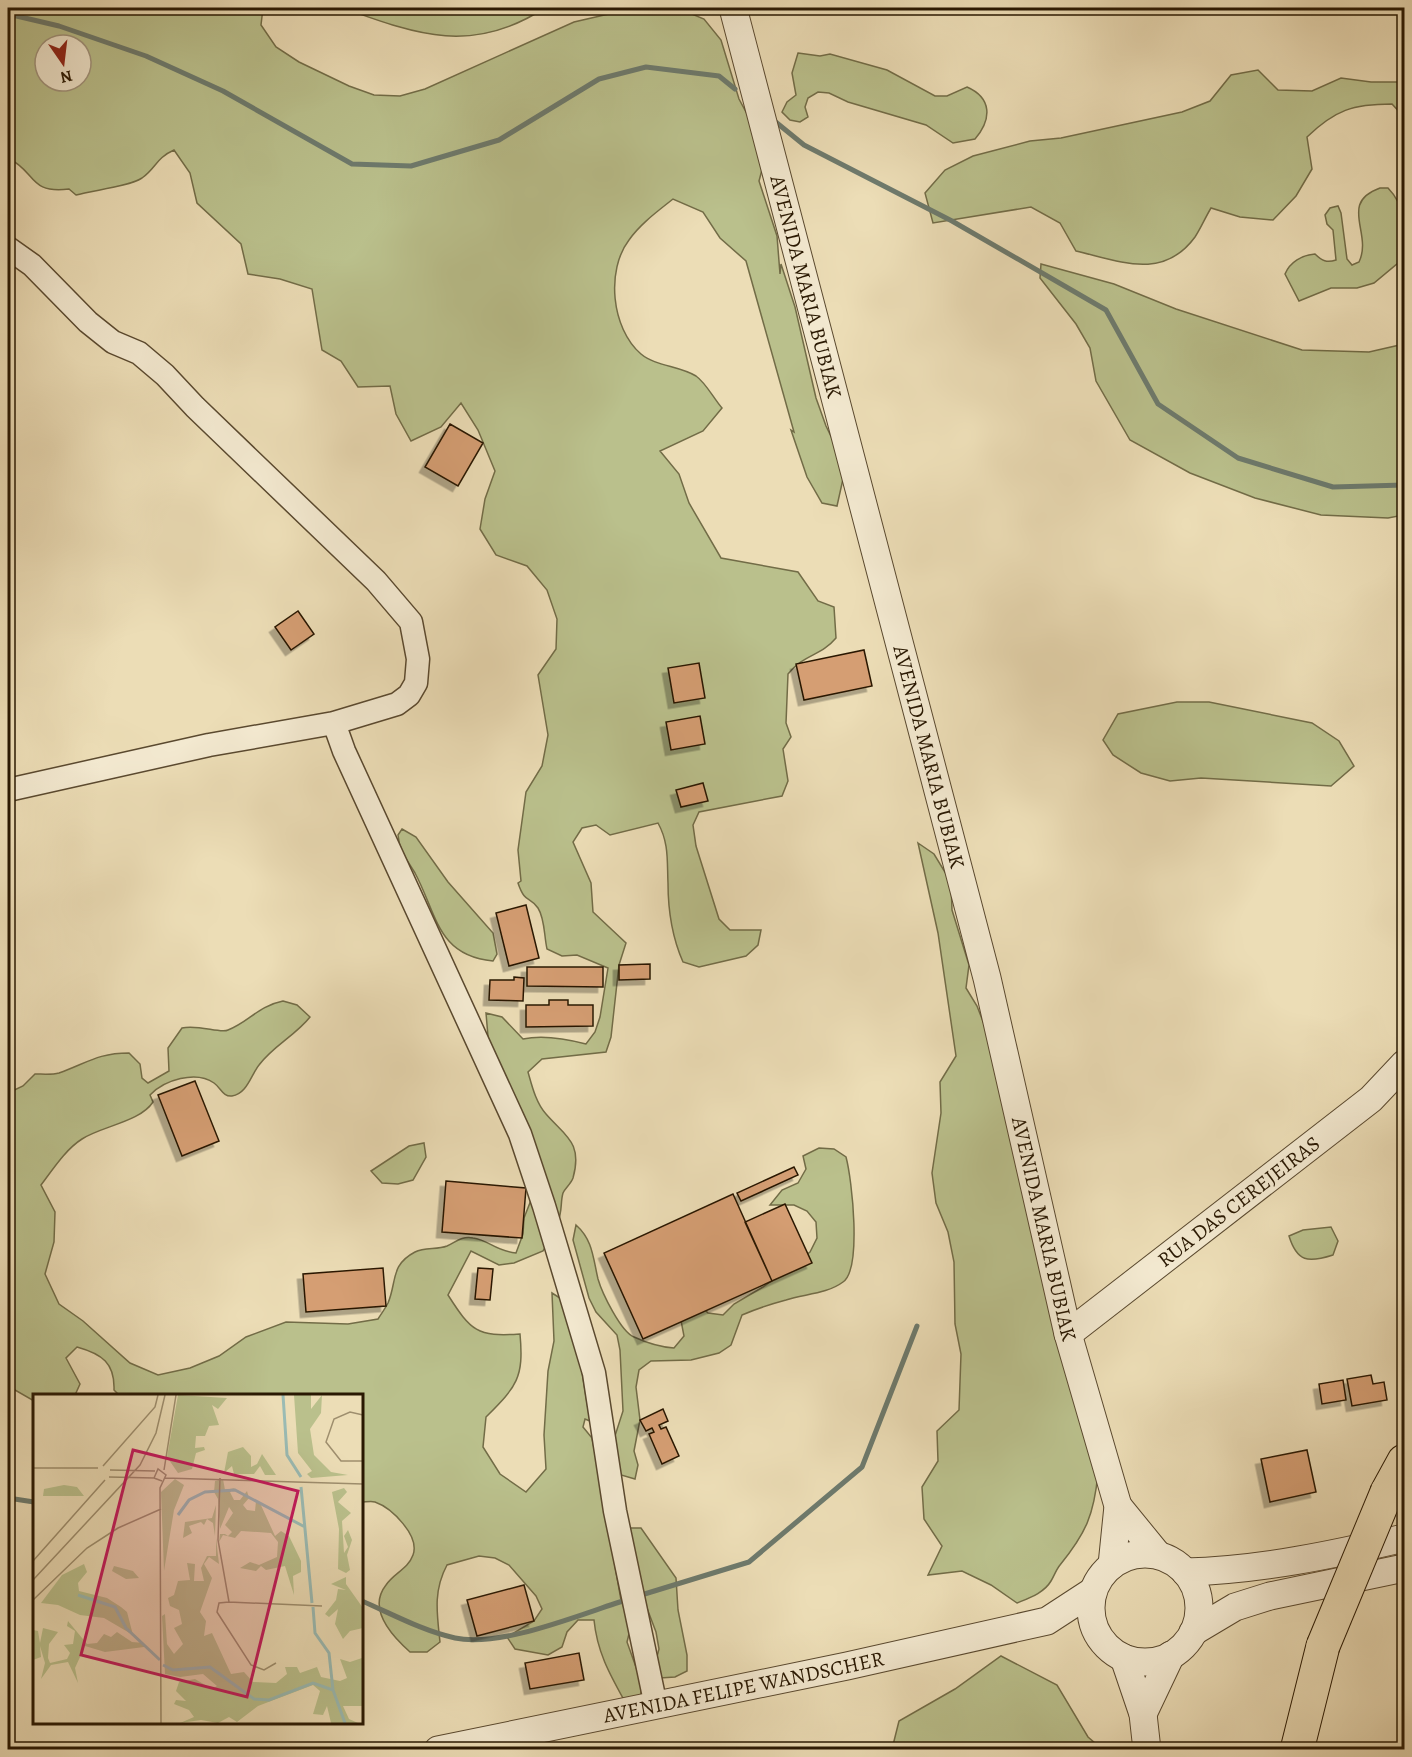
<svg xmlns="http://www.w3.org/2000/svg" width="1412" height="1757" font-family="Alegreya,serif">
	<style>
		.green { fill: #bac08c; stroke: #726c47; stroke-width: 1.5; fill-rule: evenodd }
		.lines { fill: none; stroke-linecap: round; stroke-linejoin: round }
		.stream { stroke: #6d7a6d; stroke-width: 5 }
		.building { fill: #d59e73; stroke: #291802; stroke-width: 1.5; filter: url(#shadow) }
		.minor-casing { stroke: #5a492f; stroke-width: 25 }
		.tertiary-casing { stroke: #5a492f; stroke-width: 29 }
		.trunk-casing { stroke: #291802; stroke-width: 35 }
		.minor { stroke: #f3e9d0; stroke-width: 22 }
		.tertiary { stroke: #f3e9d0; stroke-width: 27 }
		.trunk { stroke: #ecddb6; stroke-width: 33 }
		.trunk-bridge-casing { stroke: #291802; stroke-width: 35; stroke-linecap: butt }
		.trunk-bridge { stroke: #ecddb6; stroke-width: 33 }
		.labels { text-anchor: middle; stroke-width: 4.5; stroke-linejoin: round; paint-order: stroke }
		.street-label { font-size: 21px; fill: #291802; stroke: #f3e9d0 }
		.inset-river { fill: none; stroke: #9abbb4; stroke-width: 3 }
		.inset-road { fill: none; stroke: #9e8e6e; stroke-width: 1.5 }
		.view { fill: #c2185b; fill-opacity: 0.15; stroke: #c2185b; stroke-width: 3 }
		.inset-edge { fill: none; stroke: #291802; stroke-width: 3 }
	</style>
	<defs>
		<filter id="shadow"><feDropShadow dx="-5.5" dy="5.5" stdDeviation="0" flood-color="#0004"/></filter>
	</defs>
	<rect width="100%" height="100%" fill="#ecddb6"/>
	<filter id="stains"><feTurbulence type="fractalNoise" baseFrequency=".00333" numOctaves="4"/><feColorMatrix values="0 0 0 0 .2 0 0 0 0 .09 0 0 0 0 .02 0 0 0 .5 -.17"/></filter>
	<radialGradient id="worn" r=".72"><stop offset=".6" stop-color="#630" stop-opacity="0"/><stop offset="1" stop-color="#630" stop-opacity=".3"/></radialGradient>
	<!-- green -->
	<path class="green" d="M8 8H263L261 25 276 47 299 62 349 86 374 95 400 96 425 89 574 22 626 10 680 9 704 19 721 40 739 99 767 151 759 181 777 236 780 274 781 264 795 307 816 398 826 426 839 453 843 479 837 506 822 503 807 477 791 430 794 432 746 261 720 238 703 212 673 199C658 211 640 224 629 240 606 270 611 328 641 354 655 366 680 366 696 376 706 383 714 399 722 408L703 431 660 451 679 474 689 503 721 558 798 572 818 601 834 607 836 638C821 656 804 654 788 674L786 723 791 737 783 749 788 781 782 796 699 812 693 825 696 846 719 919 730 930H761L758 945 746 956 699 967 683 962C672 937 668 909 668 883 667 860 669 843 658 823L610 835 596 825 582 828 573 842 591 883 593 912 626 943 619 965 611 1037 606 1052 542 1059 528 1072C532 1086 536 1103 546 1114 565 1136 583 1142 573 1178 571 1184 565 1188 563 1193 560 1203 563 1211 557 1224L489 1048 486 1013 502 1017 523 1039C541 1035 567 1039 586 1044L595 1032 600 1017 608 968 577 955 562 956 547 949C544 936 545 919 538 908 530 896 525 904 518 883L521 881 518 850 526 792 542 766 548 735 538 675 556 649 557 619 547 590 527 566 496 555 480 529 485 499 495 471 478 430 461 403 441 427 411 441 396 414 390 386 358 387 341 361 322 350 312 289 280 279 248 274 241 244 197 203 190 173 174 150C156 158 156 168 142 178 128 187 93 190 76 195L69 189C28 194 37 172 8 158ZM45 45H81V81H45Z
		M343 8H545C472 55 418 35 343 8Z
		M798 53 820 56 830 54 887 70 935 96H947L967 87C992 98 992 119 975 139L953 143 926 125 848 102 829 93 818 92 808 98 805 107 808 117 800 122 790 120 782 112 787 102 796 95 792 73Z
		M1258 70 1278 90 1312 91 1341 78 1371 82H1402L1404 78V117L1392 104C1353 104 1335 110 1307 137L1312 169 1296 196 1273 220 1240 217 1211 208C1205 218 1201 228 1195 237 1163 281 1119 261 1076 251L1060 223 1031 207 933 223 925 193 945 170 973 156 1030 141 1061 138 1182 112 1210 101 1231 75Z
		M1380 188H1388C1406 206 1408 234 1404 258L1374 283 1357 288H1331L1299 301 1285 274C1290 262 1302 255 1315 254 1322 261 1327 263 1336 260L1333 230 1327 224 1325 215 1330 208 1338 206 1341 213 1347 259 1352 265 1359 262C1373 233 1338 203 1380 188Z
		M1041 264 1114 284 1176 309 1302 350 1369 352 1404 344V515L1388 518 1321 515 1255 498 1190 473 1130 440 1096 381 1090 348 1076 324 1040 278Z
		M1177 702H1209L1312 723 1339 741 1354 766 1331 786 1201 778 1170 781 1141 773 1113 755 1103 740 1118 714Z
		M402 829 416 837 448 882 493 933 497 954 493 961C437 956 437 914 415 873 408 861 399 851 398 835Z
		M918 843 934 854 951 882 952 910 969 965 966 988 977 1006 1000 1065 1098 1473C1094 1515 1086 1533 1060 1565 1056 1570 1054 1576 1051 1581 1044 1593 1029 1598 1017 1603L991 1585 962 1571 928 1575 942 1546 924 1519 922 1487 938 1461 937 1431 959 1410 961 1354 955 1324 954 1262 948 1232 936 1203 932 1173 941 1113 940 1082 956 1056 938 933Z
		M283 1001 297 1005 310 1017C296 1035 273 1046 259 1065 251 1075 247 1094 232 1096 223 1097 221 1088 214 1083 196 1070 164 1080 150 1095L153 1102C140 1122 102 1126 82 1139 66 1149 53 1169 41 1185L55 1212 54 1242 45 1274 59 1304 83 1321 130 1363 158 1375 190 1368 219 1356 246 1337 286 1322 348 1324 378 1319C381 1314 385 1309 388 1303 397 1282 390 1265 415 1252 425 1247 437 1250 447 1246 456 1242 461 1236 473 1238 489 1240 495 1251 516 1253L523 1234 524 1218 535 1190 551 1238 543 1251 514 1263 499 1265 471 1251 448 1295C471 1331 477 1337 520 1334 524 1378 517 1386 486 1417L483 1447 500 1474 526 1492 546 1469 544 1435 548 1371 554 1341 552 1293 571 1305 590 1421 585 1419 583 1427 592 1438 595 1453 621 1600 631 1626 627 1642 642 1684 640 1700H624C609 1673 597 1651 594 1620H578L567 1632 562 1647 548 1655 515 1649 507 1637 534 1621 542 1609 536 1596 509 1565 495 1558 479 1556 447 1565C433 1591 437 1614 440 1642L427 1652H410C393 1637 367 1609 386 1585 394 1573 408 1569 413 1555 420 1536 392 1508 375 1502 372 1501 365 1502 362 1502V1396L119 1395 114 1390C115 1363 102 1354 77 1347L66 1358 80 1384 75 1395 34 1396V1401L8 1386V1093L23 1086 35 1074C42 1074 52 1075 59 1073 87 1063 98 1053 129 1053L140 1064 142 1078 148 1083 169 1071 168 1048 182 1028C198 1024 221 1034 228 1030 249 1022 258 1006 283 1001Z
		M424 1143 426 1157 413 1180 398 1184 382 1183 371 1171 409 1146Z
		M819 1148 834 1149 846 1157C852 1179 862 1269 843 1282 827 1294 804 1294 786 1300 771 1304 756 1309 742 1315L731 1345 719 1353 691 1360 651 1361 639 1370 636 1387 640 1420 634 1451 638 1465 635 1479 621 1475 615 1460 613 1442 623 1411 620 1350 617 1335 596 1312 589 1298 573 1240 576 1225C593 1240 593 1258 598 1279 602 1293 621 1332 634 1337 647 1343 660 1347 674 1348L684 1336 678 1305 697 1302 708 1313 723 1315 734 1304 763 1287 810 1252 817 1238 816 1222 807 1211 794 1205H770L782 1190 798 1183 806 1169 803 1156Z
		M1331 1227 1338 1241 1333 1255C1308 1263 1297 1262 1289 1236L1303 1230Z
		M627 1528H641L676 1578 678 1610 687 1655V1671L675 1677 660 1678 655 1664 659 1649 656 1632 645 1603Z
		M1001 1656 1057 1685 1088 1737 1102 1749H892L899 1721 955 1689Z"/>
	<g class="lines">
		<!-- stream -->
		<path class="stream" d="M8 14 59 26 146 56 223 91 352 164 411 166 499 140 599 79 646 67 719 76 735 89
			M772 119 804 145 952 221 1106 310 1158 404 1238 458 1333 487 1404 485
			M8 1498 34 1502
			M638 1596 749 1562 862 1467 917 1326
			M362 1601C392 1614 423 1631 455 1638 502 1648 583 1613 629 1599"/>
	</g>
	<!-- building -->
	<path class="building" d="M450 424 483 443 458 486 425 467Z
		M298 611 314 634 291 650 275 627Z
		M864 650 872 686 804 700 796 664Z
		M699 663 705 698 674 703 668 668Z
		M700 716 705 744 671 750 666 722Z
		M703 783 708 801 681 807 676 790Z
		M526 905 539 958 509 966 496 913Z
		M650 964V979L619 980V965Z
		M527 967H603V987L527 986Z
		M514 977 524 978 523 1001 489 1000 490 980H514Z
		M549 1000H568V1005H593V1026L526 1027V1005H549Z
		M195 1081 219 1141 182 1156 158 1095Z
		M794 1167 798 1175 741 1201 737 1193Z
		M446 1181 526 1188 522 1238 442 1232Z
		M733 1194 772 1281 643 1339 604 1253Z
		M785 1204 812 1263 772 1281 745 1222Z
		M383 1268 386 1306 306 1312 303 1274Z
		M478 1268 493 1269 490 1300 475 1299Z
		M1371 1375 1373 1384 1384 1382 1387 1400 1352 1406 1347 1379Z
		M1343 1380 1346 1400 1322 1404 1319 1384Z
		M663 1409 668 1421 659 1425 661 1429 666 1427 679 1456 662 1464 649 1434 654 1432 652 1428 646 1431 640 1420Z
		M1307 1450 1316 1492 1270 1502 1261 1459Z
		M524 1585 534 1621 477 1636 467 1600Z
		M579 1653 584 1680 530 1689 525 1663Z"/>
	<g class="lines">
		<defs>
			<path id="minor" d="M8 248 32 265 88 322 113 342 139 353 165 375 195 407 376 581 411 622 418 659 416 683 409 695 397 704 334 723
				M8 790 209 745 334 723 344 751 520 1134 544 1206 594 1373 615 1511 656 1706"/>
			<g id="tertiary">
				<path id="s1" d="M733 8 987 978 1068 1334 1118 1506 1112 1565"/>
				<path id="s2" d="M1068 1334 1371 1099 1404 1064"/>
				<path d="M1118 1506 1158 1555"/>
				<circle cx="1145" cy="1608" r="54"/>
				<path d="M1185 1572C1260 1570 1332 1555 1404 1538"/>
				<path d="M1193 1632 1235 1607 1270 1596 1404 1568"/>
				<path d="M1124 1658 1143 1714 1147 1750"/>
				<path d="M1143 1714 1171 1655"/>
				<path id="s3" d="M438 1750 847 1666 1047 1621 1093 1591"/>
			</g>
			<path id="trunk" d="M1387 1492 1404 1461
				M1297 1750 1323 1646"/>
		</defs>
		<!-- minor casing -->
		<use href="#minor" class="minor-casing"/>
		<!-- tertiary casing -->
		<use href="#tertiary" class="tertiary-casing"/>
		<!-- trunk casing -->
		<use href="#trunk" class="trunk-casing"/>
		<!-- minor -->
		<use href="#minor" class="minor"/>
		<!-- tertiary -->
		<use href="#tertiary" class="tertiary"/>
		<!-- trunk -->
		<use href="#trunk" class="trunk"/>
		<defs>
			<path id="trunk-bridge" d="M1323 1646 1387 1492"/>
		</defs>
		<!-- trunk-bridge casing -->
		<use href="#trunk-bridge" class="trunk-bridge-casing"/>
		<!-- trunk-bridge -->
		<use href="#trunk-bridge" class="trunk-bridge"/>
	</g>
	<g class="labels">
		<!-- street labels -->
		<g class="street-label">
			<text dy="7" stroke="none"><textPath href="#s1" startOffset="288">AVENIDA MARIA BUBIAK</textPath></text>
			<text dy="7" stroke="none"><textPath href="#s1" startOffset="774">AVENIDA MARIA BUBIAK</textPath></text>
			<text dy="7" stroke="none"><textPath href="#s2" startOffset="216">RUA DAS CEREJEIRAS</textPath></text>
			<text dy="7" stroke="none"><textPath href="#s1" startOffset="1260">AVENIDA MARIA BUBIAK</textPath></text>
			<text dy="7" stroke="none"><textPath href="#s3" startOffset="312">AVENIDA FELIPE WANDSCHER</textPath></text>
		</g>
	</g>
	<!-- overview -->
	<g transform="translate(33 1394)">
		<rect width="330" height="330" fill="#ecddb6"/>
		<path d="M145 1 194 4 185 15 179 11 186 31 176 32 172 42H163L162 54 171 53 172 56 163 59 159 75 145 79 134 63ZM261 1H278V15L289 1 288 19 277 35 281 61 298 78 315 81 278 84 274 80 279 77 265 59ZM210 53 218 62V73L224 70 229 60 243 81H232L227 72 221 80H201L199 72 191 79 195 58ZM142 85 151 91 141 116 131 177 128 98ZM190 85 192 96 202 94 197 98 201 106H207L214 97 216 104 210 111 214 116 222 117 223 107 227 109 242 142 248 137 256 142 268 167V178L260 182 261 201 252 172 233 176 228 172 223 177 207 174 217 168 226 171 244 163 245 148 238 139 208 137 202 144 190 141 186 148 187 140H192L195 142 199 138 192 131 200 119 196 113 187 135 185 105 181 98 182 87ZM31 91 44 93 51 102H10L11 95ZM311 94 314 98 305 108 318 119 309 127 311 159 315 153 311 142 315 136 319 146 314 161 317 176 313 179 305 175 306 135 299 98ZM183 111 182 142 180 129 174 125 171 131 168 128 156 132 159 139 150 144 152 128 179 124ZM183 144 186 170 176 163 171 170 179 184 167 218 173 227 171 242 179 239 198 280 211 278 220 288 243 289 254 280 252 273H264L267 279 284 273 288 283 307 287 314 284 307 265 317 268 329 264 330 317 329 312H310L316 325 325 329H298L294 312 290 321 280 320 287 297 280 291 225 312 204 328 196 323 185 329 168 326 147 329 161 323 156 316 141 310 143 306 153 307 143 297 146 288 162 285 179 295 184 292 170 280 147 283 132 280 129 222 132 220 134 250 141 260 150 250 141 234 149 230 146 216 137 212 135 204 141 201 145 187 157 186 154 169 162 170 161 187H171L168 174 174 162H183ZM51 170 54 178 45 189 46 197 74 204 88 213 94 218 100 241 71 224 47 221 25 211 8 209 29 181ZM81 172 100 177 106 184 93 185 79 177ZM313 183V190L330 214V234L317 237 310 245 302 230 305 215 296 223 292 220 303 206 305 195 313 196 298 190ZM35 227 54 250 64 249 71 240 78 243 84 238 99 248 111 249V253L72 258 52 252 42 274 45 289 35 268 18 271 8 285 12 269 7 252 8 263 0 266V236L5 237 7 249 10 234 25 238 16 250 15 264 17 269 34 265 37 259 31 251 40 250 42 237 34 232Z" fill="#bac08c"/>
		<path class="inset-river" d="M250 1 254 61 268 83M268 93 279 209M145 121 156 106 172 98 202 96 272 133M45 201 82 213 93 234 127 266M280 213 282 239 296 259 300 296 312 329M130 271 140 276 177 273 221 305 236 306 280 289 300 296"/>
		<path class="inset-road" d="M330 21 317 18 301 25 293 48 308 67H330M70 72 122 13 125 1M0 74H65M77 76 122 77M131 76 143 1M76 83 121 84M132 84 330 90M187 84 185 146 196 208 289 212M0 167 72 86M0 186 107 71 123 39 132 1M0 206 54 154 85 134 128 115M196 208 186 209 184 218 218 271 231 276 243 269M128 329 127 94 133 81 125 75 121 84 129 87"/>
		<path class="view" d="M100 56 265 97 214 303 48 261Z"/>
		<rect width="330" height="330" class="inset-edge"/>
	</g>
	<!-- margin -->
	<rect width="1412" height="1757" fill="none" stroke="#ecddb6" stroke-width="30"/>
	<rect x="9" y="9" width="1394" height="1739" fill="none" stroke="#291802" stroke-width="3"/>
	<rect x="15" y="15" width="1382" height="1727" fill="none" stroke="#291802" stroke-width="1.5"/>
	<!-- north arrow -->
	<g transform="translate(63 63) rotate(166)"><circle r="28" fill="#f3e9d0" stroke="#a2957e" stroke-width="1.5"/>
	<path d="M0-4.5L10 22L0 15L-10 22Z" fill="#8f2418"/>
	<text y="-9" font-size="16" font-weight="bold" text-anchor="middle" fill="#291802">N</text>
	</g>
	<rect width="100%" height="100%" filter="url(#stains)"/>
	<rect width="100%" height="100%" fill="url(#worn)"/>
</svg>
